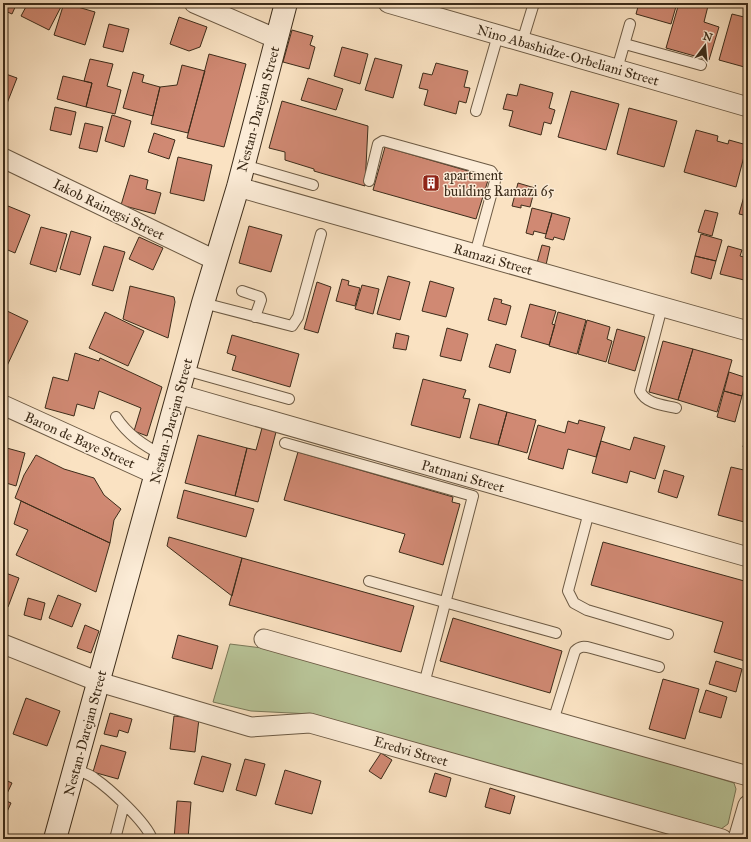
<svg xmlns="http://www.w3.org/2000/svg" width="751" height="842" font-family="'IM FELL Great Primer',serif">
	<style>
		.green { fill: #b8c498; stroke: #7a7859 }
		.building { fill: #d08973; stroke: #3c2c1a }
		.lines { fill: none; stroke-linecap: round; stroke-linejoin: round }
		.lane-casing { stroke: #6c5a44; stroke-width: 12 }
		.street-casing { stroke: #6c5a44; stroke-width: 21 }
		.secondary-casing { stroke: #3c2c1a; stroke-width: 24 }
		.lane { stroke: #fcecd7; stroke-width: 10 }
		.street { stroke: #fcecd7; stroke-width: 19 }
		.secondary { stroke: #fcecd7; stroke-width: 22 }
		.labels { text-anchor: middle; stroke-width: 3; stroke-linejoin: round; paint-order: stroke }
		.street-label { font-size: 14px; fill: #3c2c1a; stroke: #fcecd7 }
		.poi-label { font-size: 14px; fill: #3c2c1a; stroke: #fcecd7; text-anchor: start }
	</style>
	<rect width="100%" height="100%" fill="#fae2c2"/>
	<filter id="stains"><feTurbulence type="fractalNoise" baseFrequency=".005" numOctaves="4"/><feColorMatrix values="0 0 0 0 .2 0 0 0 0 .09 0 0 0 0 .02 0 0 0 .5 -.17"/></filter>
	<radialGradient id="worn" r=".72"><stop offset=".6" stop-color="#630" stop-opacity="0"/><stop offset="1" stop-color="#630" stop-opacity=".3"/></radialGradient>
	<!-- green -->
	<path class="green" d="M230 644 270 649 458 700 734 783 736 789 728 824 721 829 311 714 251 711 213 702Z"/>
	<!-- building -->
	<path class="building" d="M3 3H17L12 14 3 10Z
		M28 3H63L49 30 21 16Z
		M64 3 95 12 85 45 54 35Z
		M639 3H677L671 24 636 14Z
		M679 3H698L708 6 704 22 719 27 709 60 666 48Z
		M732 14 748 18V68L719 60Z
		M179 17 207 27 200 47 189 51 170 44Z
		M109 24 129 29 123 52 103 47Z
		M292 30 313 36 310 45 315 47 309 69 283 62Z
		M342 47 368 54 360 84 334 76Z
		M209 54 246 64 224 147 187 138Z
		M375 58 402 65 393 98 365 90Z
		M90 59 113 64 107 86 121 90 115 114 86 107 92 83 84 81Z
		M436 63 468 71 464 87 470 88 466 103 459 101 456 114 424 105 428 90 419 88 423 73 432 75Z
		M182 65 205 71 188 133 151 124 160 87 177 85Z
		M133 72 144 75 142 82 160 87 153 116 123 108Z
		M3 73 17 78 6 106 3 104Z
		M63 76 92 83 86 107 57 99Z
		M308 78 343 89 336 110 301 100Z
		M520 84 553 93 549 108 555 110 551 124 544 122 541 135 509 126 513 111 503 109 507 94 517 96Z
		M571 91 619 104 606 150 558 137Z
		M282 101 368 126 365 186 314 171V169L285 160V152L269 148Z
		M55 107 76 112 71 135 50 130Z
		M629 108 677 121 664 167 617 154Z
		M112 115 131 121 124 147 105 141Z
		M85 123 103 127 97 152 79 148Z
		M696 130 718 136 717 141 728 144 729 140 747 145 736 187 684 172Z
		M154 133 175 140 169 159 148 152Z
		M385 147 489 177 476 219 373 190Z
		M178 157 212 165 204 201 170 193Z
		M130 175 148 180 146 189 161 193 155 214 121 205Z
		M748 182V216L739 214Z
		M518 183 535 188 530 207 521 205V208L512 206Z
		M8 206 30 215 15 253 3 248V218Z
		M532 208 552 213 546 234 534 231 533 235 526 233Z
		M705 210 718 213 712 236 698 232Z
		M552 213 570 218 564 240 554 237 553 240 545 238Z
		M249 226 282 235 271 272 239 263Z
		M41 227 67 234 56 272 30 264Z
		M71 231 91 237 80 275 60 269Z
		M701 234 722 240 716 261 695 256Z
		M139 237 163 248 153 270 129 259Z
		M542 245 550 247 546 265 537 263Z
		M104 246 125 252 113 291 92 285Z
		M728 246 742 250 740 256 748 258V281L720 274Z
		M695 256 716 261 711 279 691 273Z
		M388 276 410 282 400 320 377 314Z
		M342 279 349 281 348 285 360 288 355 306 336 301Z
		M430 281 454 288 446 317 422 311Z
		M317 282 331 287 318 333 304 329Z
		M362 285 379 289 373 314 355 309Z
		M130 286 174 297 175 302 168 338 123 319Z
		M494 298 502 300 501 303 511 306 506 325 488 320Z
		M530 304 556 311 552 324 555 325 549 345 521 337Z
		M3 309 28 321 6 368 3 366Z
		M105 312 144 331 128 366 89 348Z
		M558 312 586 320 577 354 549 346Z
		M587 320 610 327 607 339 612 341 606 362 578 354Z
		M447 328 468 334 461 361 440 356Z
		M617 329 645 337 635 371 608 363Z
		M396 333 409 336 406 350 393 348Z
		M232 335 299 354 290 387 232 370 236 356 227 353Z
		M663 341 693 349 678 400 649 392Z
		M496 344 516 350 510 373 489 367Z
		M693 349 732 360 717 412 678 400Z
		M75 353 99 361 100 358 162 387 147 436 134 431 141 408 99 391 94 409 77 404 74 416 45 408 53 377 68 381Z
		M729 372 747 378 742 396 724 391Z
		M423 379 466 390 463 398 470 399 460 438 411 425Z
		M724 391 742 396 735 422 717 417Z
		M479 404 507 412 498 445 470 438Z
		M507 412 536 420 527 453 498 445Z
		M579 420 605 427 596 457 568 449 563 469 528 459 538 425 565 433 568 421 578 424Z
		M748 426V448L743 447Z
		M262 428 276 432 258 502 235 496 247 448 256 450Z
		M198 435 247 448 235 496 185 483Z
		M634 437 665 446 655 479 630 471 627 483 592 473 601 441 630 450Z
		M3 447 25 453 16 486 3 482Z
		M298 452 453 497 452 502 460 504 443 565 399 552 405 534 284 500Z
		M36 455 64 469 94 478 104 495 121 509 114 520 110 543 15 498 24 475Z
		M731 467 748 471V523L718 515Z
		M664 470 684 476 677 498 658 492Z
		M184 490 254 509 246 537 177 518Z
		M21 501 110 543 96 592 16 555 28 530 14 524Z
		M169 537 242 558 232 596 167 546Z
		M603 542 748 582V662L714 652 723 622 591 585Z
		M242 558 414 606 401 652 229 605Z
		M3 572 19 578 8 607 3 606Z
		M58 595 81 604 72 627 49 618Z
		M28 598 45 603 41 620 24 615Z
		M453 618 562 651 550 693 440 661Z
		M85 625 99 631 91 653 77 648Z
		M178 635 218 646 212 669 172 658Z
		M716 661 742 669 736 692 709 684Z
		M663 679 699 689 685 739 649 729Z
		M3 689 6 690 3 702Z
		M706 690 727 697 721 718 699 712Z
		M26 698 60 711 47 746 13 734Z
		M110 713 132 719 128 733 119 730 117 737 104 734Z
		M174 716 199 719 195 752 170 749Z
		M101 745 126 752 118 779 93 772Z
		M381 753 392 760 381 779 369 771Z
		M202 756 231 764 223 792 194 784Z
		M245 759 265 764 256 796 236 790Z
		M285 770 321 781 312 814 275 804Z
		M435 773 451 778 446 797 429 792Z
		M3 779 12 783 4 800 11 803 6 814 3 813Z
		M490 788 515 796 510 814 485 807Z
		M177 801 191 802 188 839H174Z"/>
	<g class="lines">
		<defs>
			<path id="lane" d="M522 42 534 3
				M625 44 701 65
				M617 69 630 24
				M476 111 498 35
				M244 165 313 185
				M369 181 378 144 383 141 491 171 495 177V181L475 254
				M242 291 260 297 261 300 255 317
				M203 303 292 326 298 317 321 234
				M662 307 640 391C646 404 663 405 676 408
				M185 370 289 399
				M116 417C128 435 143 445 162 455
				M285 443 473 496 424 684
				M589 512 568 591 574 603 587 610 668 634
				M369 581 556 633
				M553 721 575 651C580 646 584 646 591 648L659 667
				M74 769C81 772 89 774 94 778 110 789 146 822 152 839
				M115 839 124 804"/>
			<path id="street" d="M194 3 277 39
				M388 3 748 107
				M3 158 215 260
				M238 187 748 331
				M178 394 748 557
				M3 405 157 475
				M264 639 748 776
				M3 644 99 682 251 727 310 723 722 839
				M738 839 748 805"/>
			<path id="secondary" d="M55 839 203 303 238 187 286 3"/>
		</defs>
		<!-- lane casing -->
		<use href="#lane" class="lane-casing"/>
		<!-- street casing -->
		<use href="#street" class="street-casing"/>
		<!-- secondary casing -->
		<use href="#secondary" class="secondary-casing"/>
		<!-- lane -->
		<use href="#lane" class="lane"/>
		<!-- street -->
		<use href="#street" class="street"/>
		<!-- secondary -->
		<use href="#secondary" class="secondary"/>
	</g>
	<!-- icons -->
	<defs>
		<symbol id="building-square" viewBox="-11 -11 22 22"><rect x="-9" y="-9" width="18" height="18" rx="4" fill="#8f2418" stroke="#fcecd7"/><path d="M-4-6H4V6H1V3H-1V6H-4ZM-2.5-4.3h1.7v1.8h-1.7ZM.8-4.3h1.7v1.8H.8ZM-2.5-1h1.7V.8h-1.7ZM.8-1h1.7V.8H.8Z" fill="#fff"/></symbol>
	</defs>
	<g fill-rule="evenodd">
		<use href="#building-square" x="421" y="173" width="20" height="20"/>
	</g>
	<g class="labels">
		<!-- street labels -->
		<g class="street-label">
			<text transform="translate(568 55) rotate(16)" y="5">Nino Abashidze-Orbeliani Street</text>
			<text transform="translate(258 109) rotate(-75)" y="5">Nestan-Darejan Street</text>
			<text transform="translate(109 209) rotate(26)" y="5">Iakob Rainegsi Street</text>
			<text transform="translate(493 259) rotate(16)" y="5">Ramazi Street</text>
			<text transform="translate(171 421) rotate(-75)" y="5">Nestan-Darejan Street</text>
			<text transform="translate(80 440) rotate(24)" y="5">Baron de Baye Street</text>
			<text transform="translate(463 476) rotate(16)" y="5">Patmani Street</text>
			<text transform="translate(85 733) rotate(-75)" y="5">Nestan-Darejan Street</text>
			<text transform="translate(411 751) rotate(16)" y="5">Eredvi Street</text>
		</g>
		<!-- poi labels -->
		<g class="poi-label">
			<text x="444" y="180">apartment<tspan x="444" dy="16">building Ramazi 65</tspan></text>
		</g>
	</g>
	<!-- margin -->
	<rect width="751" height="842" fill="none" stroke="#fae2c2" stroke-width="16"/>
	<rect x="4" y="4" width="743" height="834" fill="none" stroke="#3c2c1a" stroke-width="2"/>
	<rect x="8" y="8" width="735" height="826" fill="none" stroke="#3c2c1a"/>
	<!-- north arrow -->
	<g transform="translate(705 46) rotate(16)" stroke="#fcecd7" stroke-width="3" paint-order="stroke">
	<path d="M0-3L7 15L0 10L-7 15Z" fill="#3c2c1a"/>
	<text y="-6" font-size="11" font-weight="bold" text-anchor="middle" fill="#3c2c1a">N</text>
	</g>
	<rect width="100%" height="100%" filter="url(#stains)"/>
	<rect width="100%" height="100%" fill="url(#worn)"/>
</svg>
